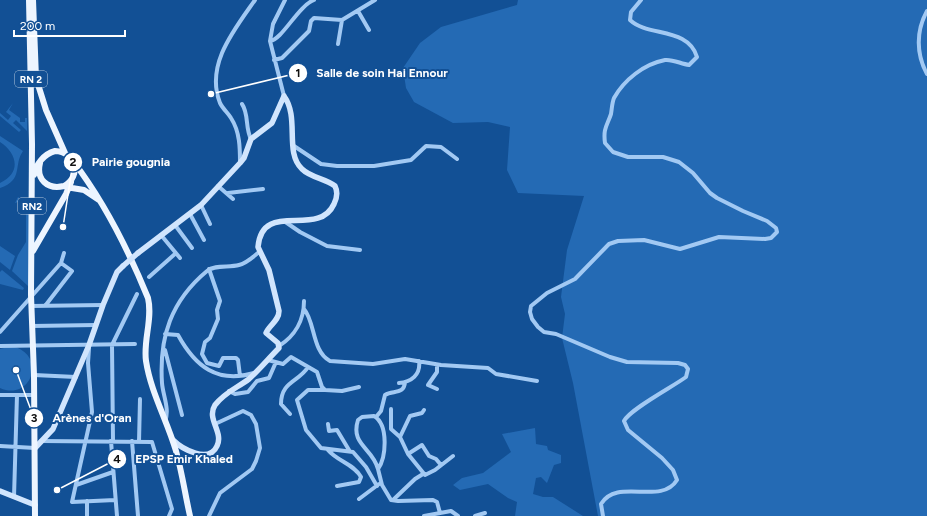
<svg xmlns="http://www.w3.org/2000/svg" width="927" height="516" font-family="Figtree,sans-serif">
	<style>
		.green { fill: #246ab4 }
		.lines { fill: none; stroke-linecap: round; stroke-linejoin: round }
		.street { stroke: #a2c9f3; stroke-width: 4 }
		.secondary { stroke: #d1e5fd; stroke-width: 5.5 }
		.primary { stroke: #edf5ff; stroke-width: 6 }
		.secondary-bridge { stroke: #d1e5fd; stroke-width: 5.5 }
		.labels { text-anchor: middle; stroke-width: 4; stroke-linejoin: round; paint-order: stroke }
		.shield { fill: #125095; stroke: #b8cadf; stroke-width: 1 }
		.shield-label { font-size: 10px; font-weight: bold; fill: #fff }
		.leader { fill: none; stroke: #fff; stroke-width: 1.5 }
		.callout-dot { fill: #fff; stroke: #125095; stroke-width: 1.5 }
		.mark-label { font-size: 12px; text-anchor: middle; font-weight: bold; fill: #111 }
		.callout-label { font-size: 12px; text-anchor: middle; font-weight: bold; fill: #fff; stroke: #125095; stroke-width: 4; stroke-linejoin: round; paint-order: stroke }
	</style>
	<rect width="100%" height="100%" fill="#125095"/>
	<!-- green -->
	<path class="green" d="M518 0H927V516H598L573 383 562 338 565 314 561 297 567 250 584 196 518 193 507 170 510 127 488 122 453 123 414 102 406 88 403 68 420 43 441 27 517 5Z
		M13 103 9 110 20 118V122H25V118H27V131L16 120 13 123 21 130 19 132 0 116V113L8 120 11 116 6 112Z
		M0 136 23 151C13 165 24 180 0 188V183C22 173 17 153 0 142Z
		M18 197 26 203 30 199V275L28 286 12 271 18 255 26 242V208L18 202 15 203Z
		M0 246 15 256 10 270 0 262Z
		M2 270 24 288 23 290 0 284V272Z
		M12 346C48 355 31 402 0 388V349Z
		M535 428 536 444 547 446 548 450 561 455V463L554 465 547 483 541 477 536 478 533 494 543 497H553L583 516H515L517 502 508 498 488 484 460 490 453 485 462 478 483 473 511 452 502 434Z"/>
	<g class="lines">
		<!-- street -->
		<path class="street" d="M358 11 369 30
			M927 11C916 31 916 54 927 74
			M270 41C282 40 298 6 314 0
			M338 44 342 20 375 0
			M274 60 282 58 309 31 311 21 314 18 342 20
			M284 96 270 41 273 24 285 0
			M242 104C249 114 245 128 251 139
			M294 146 321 164 337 166H374L411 160 426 146 441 147 457 159
			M240 163C240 148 240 132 231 118 228 113 223 109 220 103 205 65 234 30 255 0
			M218 186 233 199
			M228 193 263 189
			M201 205 210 224
			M190 214 204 240
			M284 221 300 232 327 246 360 250
			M175 225 192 248
			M161 235 180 258
			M209 269 220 301 217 310 218 319 210 338 205 342 202 354 207 363 219 366 223 358H236L238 360 240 376
			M149 277 176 253
			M31 306 103 305
			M45 306 72 271 61 263
			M304 309C315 321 312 352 330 361L373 364 405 359 441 365 488 368 496 374 537 381
			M32 326 96 325
			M0 332 61 263 64 253
			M165 334 178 335C195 366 217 384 254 373
			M0 346 135 344
			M279 346C295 336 304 320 304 301
			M89 348 88 363 92 412 72 502 115 500
			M165 350 182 415
			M268 360 283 364 291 357 317 372 322 387 325 390 342 391 359 387
			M34 375 76 377
			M399 383C411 382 421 375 419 361
			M437 389 428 385 437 372V365
			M325 390H308L297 400 306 430 321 448 353 452 366 467 377 486
			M229 391 235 394 248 392 257 381 269 378 276 362
			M0 395H34
			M391 409V429L400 437
			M424 410 422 413 410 416 400 437 408 454 425 475 435 470 453 456
			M290 414 281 404C281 381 299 382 308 367
			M374 416C389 425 386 458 378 469 373 448 350 445 358 420L362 417Z
			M376 417 381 411 385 395C393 390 404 395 405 382
			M165 422C170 409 163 396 162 383 159 337 171 301 207 271 215 264 229 268 239 265 247 263 253 257 259 252
			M328 424 329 431 337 430 349 450
			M41 441 152 442 172 509 169 516
			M111 441 117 516
			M113 441 112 345 137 294
			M132 441 138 516
			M139 442 140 399
			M0 446 35 448
			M328 450C337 461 354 464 361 477L359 482 337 486
			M408 454 422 445 429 456 436 459 441 465
			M378 469 382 485 391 500 398 501 433 500 437 502 440 513
			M76 485 113 472
			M14 497 17 395
			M359 499 379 484
			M393 500 415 479 423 474
			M87 516V501
			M209 516 220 493 252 469 256 461 260 448 256 424 251 415 243 411 215 424
			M424 516 451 511 458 516
			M475 516 485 513
			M603 516 601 504C617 477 661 506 677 480L673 470 662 458 628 430 624 421C630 409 674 386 686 377L688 369 685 365 678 363 627 362 610 357 556 334 544 332 538 327 532 319 530 312 531 306 547 293 575 279 609 244 618 241 644 240 680 249 719 237 765 239 771 238 777 232 776 228 767 221 743 211 717 198 710 193 693 173 679 162 663 157H628L613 152 605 143C603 128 607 126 611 114 612 108 612 103 614 98 624 80 644 64 665 60 673 59 681 64 689 65L697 57C688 27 648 37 630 20L631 12 641 0"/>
		<!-- secondary -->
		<path class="secondary" d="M138 253 201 205 240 163 244 158 251 139 272 123 284 96
			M173 440C182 449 209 464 217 446 224 432 206 419 215 405 225 392 237 388 249 379 259 370 269 358 279 348L278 343 266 333C269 325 279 321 279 311L269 270 258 247C262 199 318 239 334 204 337 198 338 192 335 186 325 178 311 178 302 169 284 152 300 118 284 96
			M35 448 53 429 89 345 103 305 117 272 123 266
			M0 491 35 505"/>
		<!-- primary -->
		<path class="primary" d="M29 0 32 144 31 295 34 375 35 516
			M33 0 36 78 46 110 65 153
			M73 161C105 203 128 249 148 298 153 319 143 340 146 361 151 393 167 420 176 451 182 472 185 494 190 516
			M34 175C36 164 44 154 55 151 76 152 82 176 64 186 47 190 36 179 40 163
			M66 187 84 190 99 200
			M33 251 66 194 71 182"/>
		<!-- secondary-bridge -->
		<path class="secondary-bridge" d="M123 266 138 253"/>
	</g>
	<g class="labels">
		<!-- shield labels -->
		<g class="shield">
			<rect x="15" y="71" width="32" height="16" rx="3"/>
			<rect x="18" y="198" width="28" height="16" rx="3"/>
		</g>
		<g class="shield-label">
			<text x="31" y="83">RN 2</text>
			<text x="32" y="210">RN2</text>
		</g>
	</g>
	<!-- callouts -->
	<path class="leader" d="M211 94L298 73M63 227L73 162M16 370L34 418M57 490L117 459"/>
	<g class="callout-dot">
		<circle cx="211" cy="94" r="4"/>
		<circle cx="63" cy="227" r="4"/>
		<circle cx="16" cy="370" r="4"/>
		<circle cx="57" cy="490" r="4"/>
		<circle cx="298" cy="73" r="10"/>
		<circle cx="73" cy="162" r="10"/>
		<circle cx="34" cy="418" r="10"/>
		<circle cx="117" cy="459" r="10"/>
	</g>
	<g class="mark-label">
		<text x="298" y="77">1</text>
		<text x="73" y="166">2</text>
		<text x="34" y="422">3</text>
		<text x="117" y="463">4</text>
	</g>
	<g class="callout-label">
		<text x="382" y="77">Salle de soin Hai Ennour</text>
		<text x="131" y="166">Pairie gougnia</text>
		<text x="92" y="422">Arènes d'Oran</text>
		<text x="184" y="463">EPSP Emir Khaled</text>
	</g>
	<!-- scale -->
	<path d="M14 30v6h111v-6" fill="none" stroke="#ffffff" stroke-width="2"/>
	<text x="20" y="30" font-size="12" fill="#ffffff" stroke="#125095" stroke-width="3" paint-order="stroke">200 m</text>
</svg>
